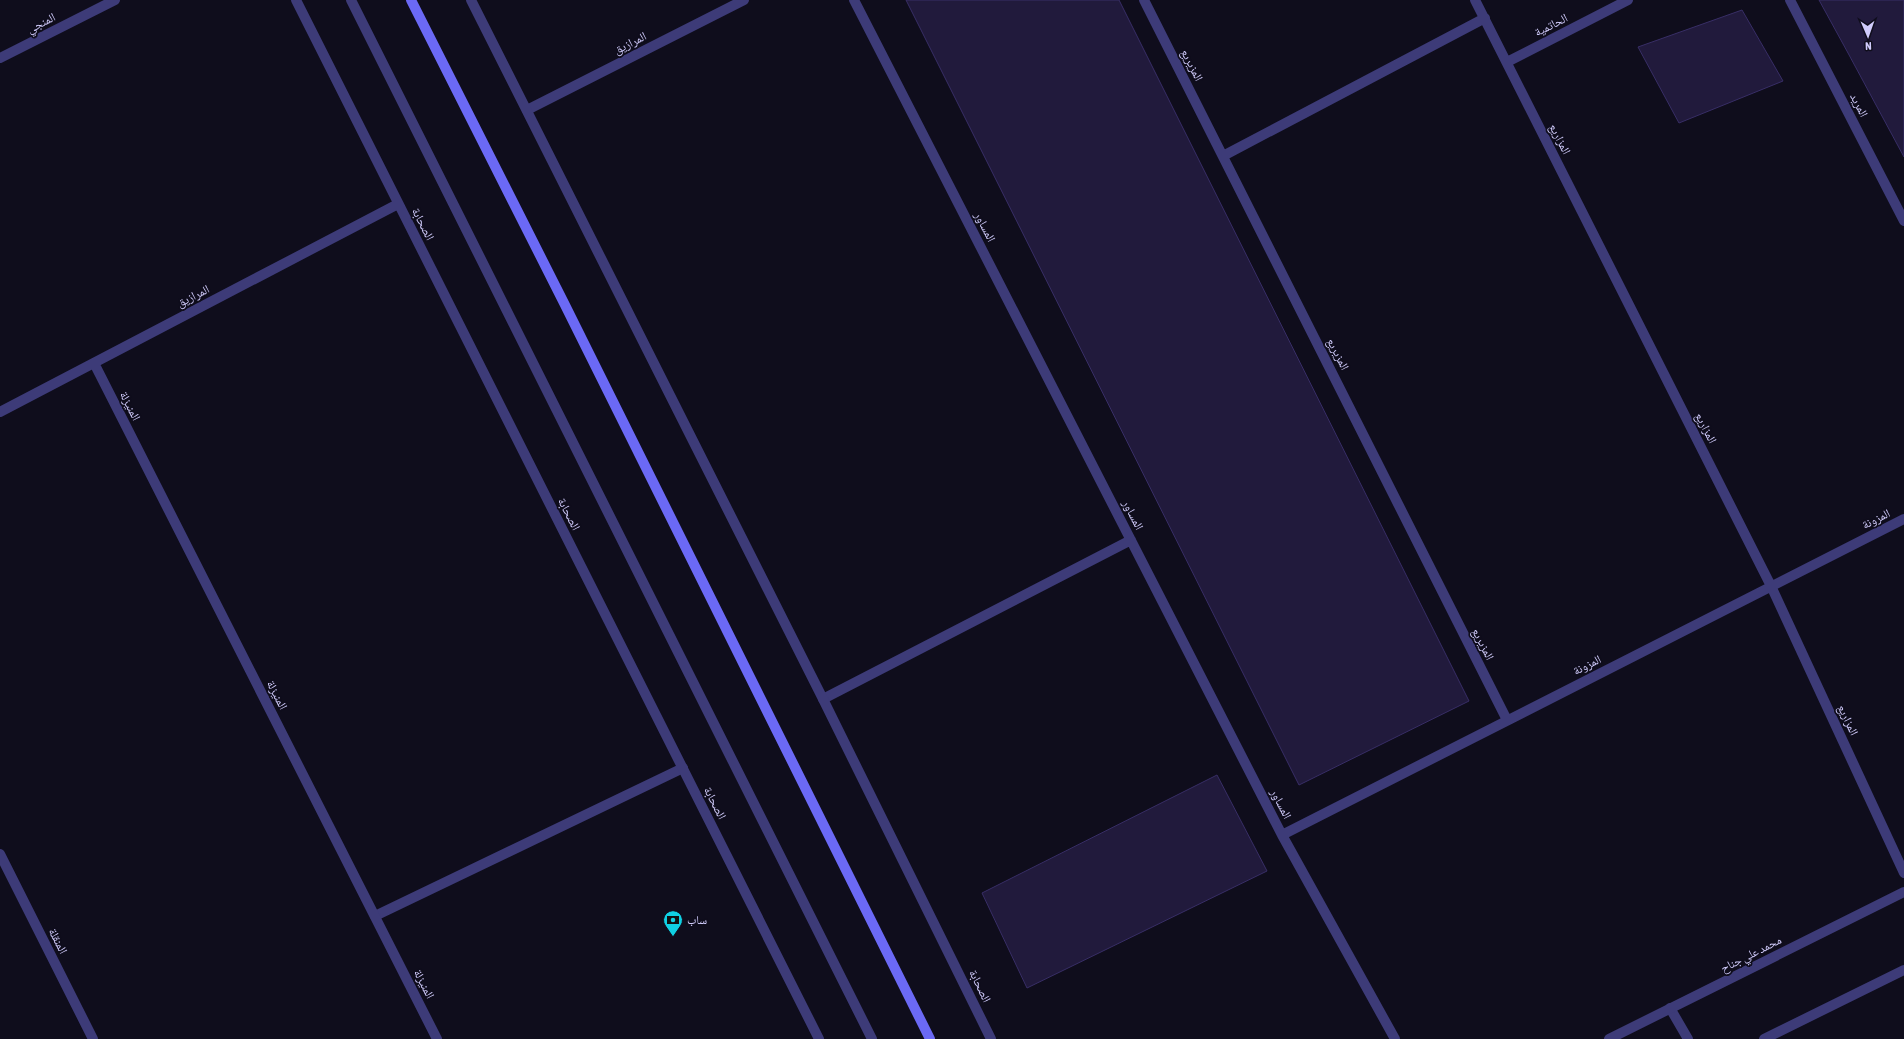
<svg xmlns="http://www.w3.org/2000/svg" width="1904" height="1039" font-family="'Asap Condensed','Noto Naskh Arabic',sans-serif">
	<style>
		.building { fill: #211a3c; stroke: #382e66 }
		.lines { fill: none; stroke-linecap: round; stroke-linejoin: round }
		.service { stroke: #3d3b78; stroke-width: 10 }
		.minor { stroke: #3d3b78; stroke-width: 10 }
		.tertiary { stroke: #3d3b78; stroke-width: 10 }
		.secondary { stroke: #6b69f5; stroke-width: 10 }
		.labels { text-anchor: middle; stroke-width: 3.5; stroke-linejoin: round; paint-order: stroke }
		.street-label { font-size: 12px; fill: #d0cbfb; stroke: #0f0d1c }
		.poi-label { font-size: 12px; fill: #d0cbfb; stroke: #0f0d1c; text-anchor: start }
	</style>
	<rect width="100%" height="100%" fill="#0f0d1c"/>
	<!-- building -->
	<path class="building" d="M906 0H1119L1469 701 1299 785Z
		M1819 0H1904V157L1848 53Z
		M1742 10 1783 81 1679 123 1638 47Z
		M1217 775 1267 871 1027 988 982 893Z"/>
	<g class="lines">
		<!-- service -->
		<path class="service" d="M375 916 683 768
			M1670 1008 1688 1039
			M1764 1039 1904 970"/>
		<!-- minor -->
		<path class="minor" d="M296 0 819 1039
			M351 0 872 1039
			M854 0 1282 835 1395 1039
			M1144 0 1507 720
			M1475 0 1771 586 1904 873
			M1790 0 1904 221
			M0 58 115 0
			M1507 62 1628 0
			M527 110 744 0
			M1223 156 1485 18
			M94 363 437 1039
			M0 412 398 204
			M823 699 1131 540
			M1282 835 1904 519
			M0 854 93 1039"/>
		<!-- tertiary -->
		<path class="tertiary" d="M471 0 823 699 991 1039
			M1609 1039 1904 892"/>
		<!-- secondary -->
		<path class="secondary" d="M411 0 565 305 930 1039"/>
	</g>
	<!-- icons -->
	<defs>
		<symbol id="bank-pin" viewBox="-11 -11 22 30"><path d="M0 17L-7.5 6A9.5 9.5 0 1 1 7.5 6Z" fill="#10d0e3" stroke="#0f0d1c"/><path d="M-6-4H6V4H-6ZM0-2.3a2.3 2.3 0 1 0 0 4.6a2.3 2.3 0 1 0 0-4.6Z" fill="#111"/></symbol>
	</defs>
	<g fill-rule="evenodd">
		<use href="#bank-pin" x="662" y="909" width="22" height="30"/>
	</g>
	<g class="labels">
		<!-- street labels -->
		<g class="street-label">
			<text transform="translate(41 23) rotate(-27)" y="4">المنجي</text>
			<text transform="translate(1551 25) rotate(-27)" y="4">الحاتمية</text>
			<text transform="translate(630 43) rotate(-27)" y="4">المرازيق</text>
			<text transform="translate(1192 65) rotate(63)" y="4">المزيريع</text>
			<text transform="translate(1859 105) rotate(63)" y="4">المريد</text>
			<text transform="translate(1560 139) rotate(63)" y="4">المزاريع</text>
			<text transform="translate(423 224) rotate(63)" y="4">الصحابة</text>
			<text transform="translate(985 227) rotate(63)" y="4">المساور</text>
			<text transform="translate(193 296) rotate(-27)" y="4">المرازيق</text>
			<text transform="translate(1338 354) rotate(63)" y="4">المزيريع</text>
			<text transform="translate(130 406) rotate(63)" y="4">المنيزلة</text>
			<text transform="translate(1706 428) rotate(63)" y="4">المزاريع</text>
			<text transform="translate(569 514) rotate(63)" y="4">الصحابة</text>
			<text transform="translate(1133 515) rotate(63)" y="4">المساور</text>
			<text transform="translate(1876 519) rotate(-27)" y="4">المزونة</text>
			<text transform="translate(1483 644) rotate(63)" y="4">المزيريع</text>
			<text transform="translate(1587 665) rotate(-27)" y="4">المزونة</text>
			<text transform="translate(277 695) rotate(63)" y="4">المنيزلة</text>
			<text transform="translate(1848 720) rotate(65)" y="4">المزاريع</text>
			<text transform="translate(715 803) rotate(63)" y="4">الصحابة</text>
			<text transform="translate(1281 804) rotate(63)" y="4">المساور</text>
			<text transform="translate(58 941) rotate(63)" y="4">المنقلة</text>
			<text transform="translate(1751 954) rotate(-27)" y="4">محمد علي جناح</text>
			<text transform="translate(424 984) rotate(63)" y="4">المنيزلة</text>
			<text transform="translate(980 986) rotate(64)" y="4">الصحابة</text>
		</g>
		<!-- poi labels -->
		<g class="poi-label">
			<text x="687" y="924">ساب</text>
		</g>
	</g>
	<!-- north arrow -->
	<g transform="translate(1868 36) rotate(178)" stroke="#0f0d1c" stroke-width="3" paint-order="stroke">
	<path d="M0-3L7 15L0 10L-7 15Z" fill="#d0cbfb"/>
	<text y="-6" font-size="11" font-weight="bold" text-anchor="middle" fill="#d0cbfb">N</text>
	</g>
</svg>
